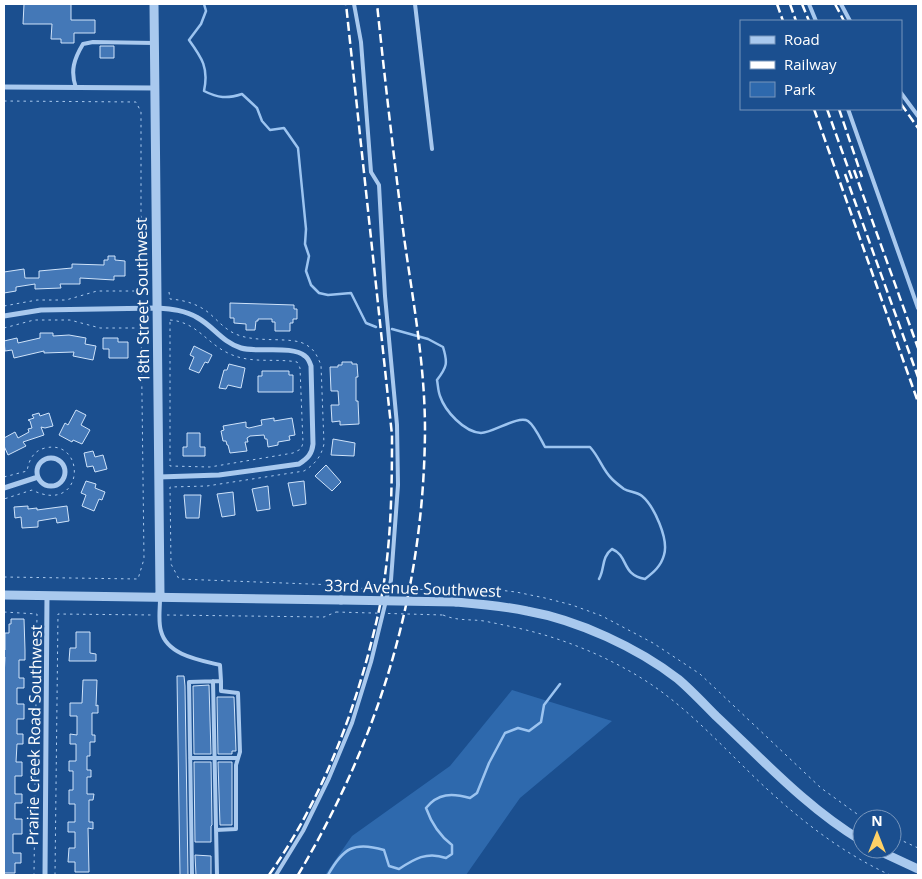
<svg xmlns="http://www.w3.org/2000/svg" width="922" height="879" font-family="'Open Sans',sans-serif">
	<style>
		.green { fill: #2e69ad }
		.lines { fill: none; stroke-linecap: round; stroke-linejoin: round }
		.stream { stroke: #9cc4f0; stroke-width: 2.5 }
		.building { fill: #4478b7; stroke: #cfe3fa }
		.path { stroke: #a9c9ee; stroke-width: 1; stroke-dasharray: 2.5 4; stroke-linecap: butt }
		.service { stroke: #a9c9ee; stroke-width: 4 }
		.minor { stroke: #a9c9ee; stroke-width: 5 }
		.tertiary { stroke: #a9c9ee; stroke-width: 9 }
		.rail { stroke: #fff; stroke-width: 2.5; stroke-dasharray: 9 4; stroke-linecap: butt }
		.path-bridge { stroke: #a9c9ee; stroke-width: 1; stroke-dasharray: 2.5 4; stroke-linecap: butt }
		.tertiary-bridge { stroke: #a9c9ee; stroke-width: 9 }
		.labels { text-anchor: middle; stroke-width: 4.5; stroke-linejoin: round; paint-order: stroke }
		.street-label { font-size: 16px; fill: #fff; stroke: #1b4f8f }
	</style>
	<rect width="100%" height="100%" fill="#1b4f8f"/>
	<!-- green -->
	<path class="green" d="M512 690 612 721 520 798 466 875H325L352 836 450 766Z"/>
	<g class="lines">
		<!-- stream -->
		<path class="stream" d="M204 4 206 11 201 24 189 40C202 58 209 68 204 91 218 98 227 99 242 94L257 108 262 121 270 130 284 128 298 148 306 229 305 244 309 256 306 271 311 285 319 293 328 295 351 293 366 323 376 327
			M392 329 428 339 443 347C448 363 447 367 437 380 438 385 438 391 440 396 445 411 464 432 481 433 493 433 518 415 528 421 535 426 541 440 545 447H590C600 458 602 469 612 479 615 482 620 486 624 489 629 492 637 492 642 496 654 506 669 539 664 555 661 566 654 572 645 579 621 575 629 556 612 549 601 557 605 569 599 579
			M328 875C343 848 354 841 384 850L389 866 399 869C414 859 427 851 446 858L452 854V845C440 836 431 822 426 808 438 793 452 793 470 798L477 793 489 763 505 733 518 728 529 731 541 722 544 705 560 684"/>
	</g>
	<!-- building -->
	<path class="building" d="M24 4H71V20H95V33H74V43H61V39H51L52 24H23Z
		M100 46H114V58H100Z
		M108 256H115V260L125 261V276H114V280L80 278V284H60L61 288 35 289V284L16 287V291L4 293V272L24 269 25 278H39V271L72 268V264L104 265V260H108Z
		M230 303 294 305V309H297V319H293V323H290V331H275V322H272V319H258V321H256L255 330H246V324L234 323V318H230Z
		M40 333H53V336L69 335 86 338 85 344 96 346 93 360 73 356 74 352 44 353V351L14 358 12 350 5 351 4 341 17 338 18 343 40 338Z
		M103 338H118V342H128V358H109V349H103Z
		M194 346 212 355 208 363 205 362 199 373 189 369 194 357 190 355Z
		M342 362H352V364H357L358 377H356V401H358L359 424 340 425V421L332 422 331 405H339L338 391H331L330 367H338V365H342Z
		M229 364 245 368 241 388 228 385 226 389 219 388 224 370H227Z
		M262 371H289V375H293V392H258V376H262Z
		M76 410 86 415 81 425 90 430 82 444 73 440 72 442 59 435 65 423 68 425Z
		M39 413 40 416 49 413 53 426 45 428 41 427 44 435 23 442 26 446 8 455 4 446V438L15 432 18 438 29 432 28 429 32 428 30 421 28 420 34 418 32 415Z
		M274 418V421L292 418 295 435 289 436 290 440 278 442V445L268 447 267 439H265L264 435 250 436 247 438 248 442H245L247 451 230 453 228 445H227L226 441H223L221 431 224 430 223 426 246 422V427L249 428 262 425 261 420Z
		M187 433H200V447H205V456H183V447H187Z
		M333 439 355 443 354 456 331 455Z
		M93 451 95 457 103 455 107 469 95 472 93 466 87 467 84 453Z
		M326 465 341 482 332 491 315 476Z
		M86 481 96 484 95 488 105 492 102 500 99 499 94 511 82 506 86 495 81 493Z
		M304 481 306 504 293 506 288 483Z
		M268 486 270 509 257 511 252 489Z
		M233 492 235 515 222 517 217 494Z
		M184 495H201L199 518H186Z
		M28 506V509L37 508V510L67 506 69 521 57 523 56 518 38 521V527L22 528 21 517 15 518 14 507Z
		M11 619H24L25 650V660H19V678H24V688H17V704H24V719H17V734H23V744H17L16 762H22V776H15V794H22V803H15V819H22V834H13V853H21V863H15V873H4V678L5 657H4V650H5V633H9V624H11Z
		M76 632H90V653L96 654V661H69L70 648H76Z
		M177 676H184L185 686 188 875H180Z
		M83 680H97L96 706 98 705V713H92V735H95V742H90V756H87V770H91V777H87V794H94L93 800H89V822H93V829L88 828 89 872H75V862H68L69 848H75V832H68V822H75V804H69V790H73V771H69V761H76V744H70V734L77 735V716H70V703H82Z
		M209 685 211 754H194L193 686Z
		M217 697H234L236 751H232V754H218Z
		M194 762H211L212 825 211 826V842H195Z
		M218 762H232V825H220Z
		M195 855 211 856V875H196Z"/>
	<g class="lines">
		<!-- path -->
		<path class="path" d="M4 101 136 102 141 112V302
			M169 292 170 299C184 300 198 304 209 313 216 319 222 326 230 331 253 346 293 334 308 346 315 350 318 358 321 365L324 444C321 457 315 464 304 471L207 486 170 487 171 564 179 579 336 585 342 588
			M4 306 37 300H66L97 291H141
			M170 320C197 322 207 344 230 354 252 364 275 358 297 362L300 368 303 443 301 449 293 453 210 467 170 466Z
			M4 328 34 320H70L100 328H140
			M4 477 27 471C29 460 33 451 45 448 87 438 85 516 32 490L4 499
			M4 577 138 579 144 559 141 316
			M454 590 464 586 516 592 545 598 572 605 602 616 653 643 700 674 821 788 864 819
			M4 612 37 614 34 875
			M167 615 324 617 336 612
			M443 615C457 621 469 619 484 621 494 623 504 625 513 627 560 637 605 655 646 681 691 710 727 752 767 789 804 823 843 853 890 875
			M892 836 918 848
			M55 875 58 614 153 615"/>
		<!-- service -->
		<path class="service" d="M415 4 432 149
			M809 4 816 21
			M841 4 850 21
			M76 88C70 71 74 59 83 44L93 42 154 43
			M901 93 918 116
			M848 109 918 308
			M160 599C160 609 158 621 161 631 167 655 199 660 220 665L221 681 189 682 192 875
			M213 681 217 875
			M190 758H238
			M216 830 236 829V765L240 752 238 693 221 691V681
			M276 875 303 831 329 778 352 723 371 662 391 580 398 485 397 425 385 296 379 185 371 172 361 42 354 4"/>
		<!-- minor -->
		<path class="minor" d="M4 87 154 88
			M4 316 41 310 157 308C171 309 185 310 198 318 214 327 222 342 241 348 258 353 292 345 305 356 308 358 310 363 311 366L313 444C312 454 308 458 299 464L219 475 159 477
			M37 472a14 14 0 1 1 28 0a14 14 0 1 1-28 0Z
			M4 488 38 477
			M45 875 47 595"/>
		<!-- tertiary -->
		<path class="tertiary" d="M154 4 160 596
			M4 595 341 600
			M456 602C480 604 504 606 527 611 578 620 638 648 678 679 691 690 704 704 716 716 763 760 807 808 862 841
			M875 849 918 869"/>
		<!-- rail -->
		<path class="rail" d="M777 4 783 21
			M790 4 796 21
			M802 4 809 21
			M835 4 844 21
			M901 104 918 128
			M814 109 918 402
			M827 109 852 179
			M839 109 862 177
			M854 170 918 348
			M845 174 918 377
			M269 875C323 798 356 710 377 619 391 559 392 496 392 435L346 4
			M298 875C380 737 424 591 425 430 425 365 413 301 404 237 394 159 385 81 377 4"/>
		<!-- path-bridge -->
		<path class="path-bridge" d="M342 588 454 590
			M336 612 443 615"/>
		<!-- tertiary-bridge -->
		<path class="tertiary-bridge" d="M341 600 456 602"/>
	</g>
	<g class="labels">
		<!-- street labels -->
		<g class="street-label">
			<text transform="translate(142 300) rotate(-91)" y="6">18th Street Southwest</text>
			<text transform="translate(413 588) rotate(2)" y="6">33rd Avenue Southwest</text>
			<text transform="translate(34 735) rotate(-89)" y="6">Prairie Creek Road Southwest</text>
		</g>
	</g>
	<!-- border -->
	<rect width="922" height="879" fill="none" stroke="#ffffff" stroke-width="10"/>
	<!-- legend -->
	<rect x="740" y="20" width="162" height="90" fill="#1b4f8f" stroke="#7695bc"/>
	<rect x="750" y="36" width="25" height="8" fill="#a9c9ee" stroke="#7695bc"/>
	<text x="784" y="45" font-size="15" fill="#ffffff">Road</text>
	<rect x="750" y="61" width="25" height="8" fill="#ffffff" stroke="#7695bc"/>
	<text x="784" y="70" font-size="15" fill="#ffffff">Railway</text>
	<rect x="750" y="82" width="25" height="15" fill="#2e69ad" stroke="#7695bc"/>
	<text x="784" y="95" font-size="15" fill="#ffffff">Park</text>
	<!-- north arrow -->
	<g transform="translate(877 834)"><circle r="24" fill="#1b4f8f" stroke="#7695bc"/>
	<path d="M0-4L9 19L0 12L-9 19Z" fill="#ffd166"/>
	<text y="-8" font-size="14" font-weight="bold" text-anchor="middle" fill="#ffffff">N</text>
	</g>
</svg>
